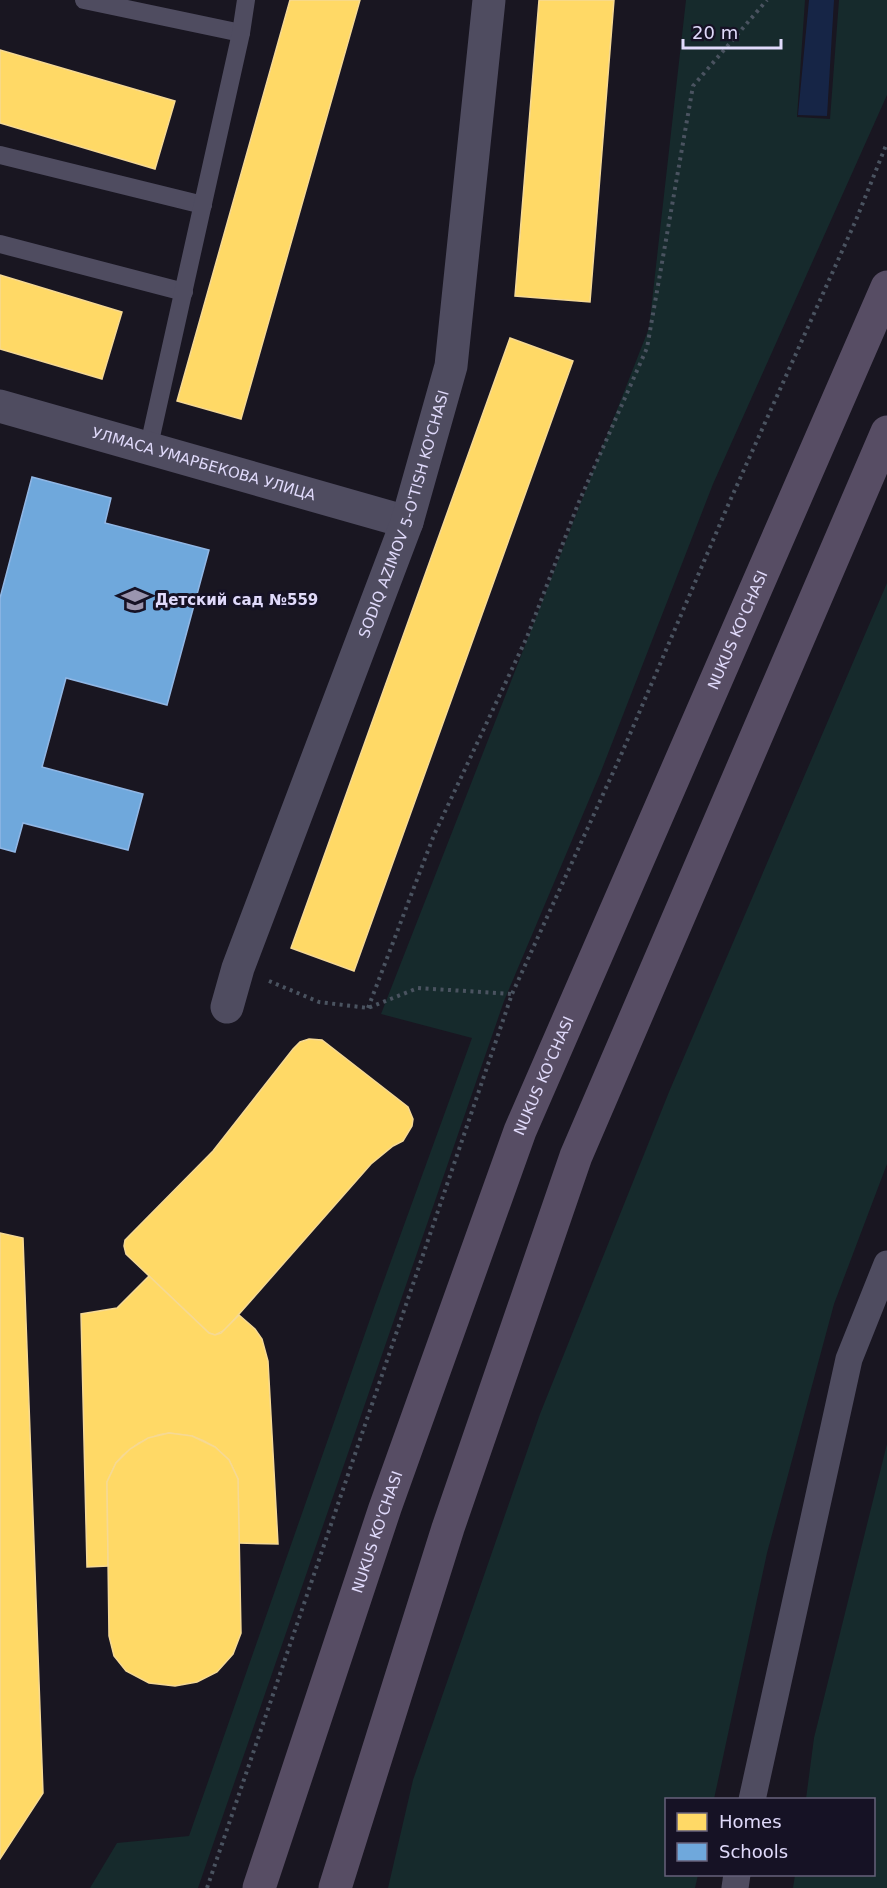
<svg xmlns="http://www.w3.org/2000/svg" width="887" height="1888" font-family="'DejaVu Sans',sans-serif">
  <style>
    .green { fill: #162a2c }
    .water { fill: #162546 }
    .homes { fill: #ffd966; stroke: #f6d993; stroke-width: 1.5 }
    .schools { fill: #6fa8dc; stroke: #91b7e5; stroke-width: 1.5 }
    .lines { fill: none; stroke-linecap: round; stroke-linejoin: round }
    .path { stroke: #4a5360; stroke-width: 4; stroke-dasharray: 3 4.5; stroke-linecap: butt }
    .service { stroke: #4f4c60; stroke-width: 18 }
    .pedestrian { stroke: #4f4c60; stroke-width: 27 }
    .minor { stroke: #4f4c60; stroke-width: 33 }
    .primary { stroke: #574d64; stroke-width: 33 }
    .labels { text-anchor: middle; dominant-baseline: central; stroke-width: 6; stroke-linejoin: round; paint-order: stroke }
    .street-label { font-size: 15px; fill: #e0dafb; stroke: #161225 }
    .poi-label { font-size: 15px; font-weight: bold; fill: #e0dafb; stroke: #161225; text-anchor: start }
  </style>
  <rect width="100%" height="100%" fill="#191621"/>
  <g class="green">
    <path d="M686 0H805L797 117 830 119 839 0H887V95L713 484 600 774 504 1001 198 1888H90L117 1843 189 1836 375 1305 472 1038 381 1014 649 328Z"/>
    <path d="M887 583V1164L834 1304 767 1553 714 1799 666 1800V1874L698 1875 695 1888H388L413 1780 540 1414 669 1092Z"/>
    <path d="M887 1444V1888H793L795 1875 874 1874V1800L806 1799 814 1738Z"/>
  </g>
  <path class="water" d="M809 0H834L827 116 798 115Z"/>
  <g class="homes">
    <path d="M290 0H360L241 419 177 401Z"/>
    <path d="M539 0H614L590 302 515 296Z"/>
    <path d="M0 50 175 101 155 169 0 123Z"/>
    <path d="M0 275 122 312 102 379 0 349Z"/>
    <path d="M510 338 573 361 354 971 291 948Z"/>
    <path d="M309 1039 322 1040 408 1107 413 1119 412 1126 403 1141 393 1146 371 1164 225 1330 215 1335 209 1333 126 1254 124 1246 125 1240 213 1151 293 1049 300 1042Z"/>
    <path d="M0 1233 23 1238 43 1793 0 1859Z"/>
    <path d="M149 1276 209 1333 215 1335 221 1333 239 1315 255 1329 262 1339 268 1361 278 1544 239 1543 238 1479 229 1460 215 1447 204 1441 192 1436 169 1433 158 1435 139 1443 123 1455 116 1463 107 1482 108 1566 87 1567 81 1314 117 1308Z"/>
    <path d="M169 1433 192 1436 215 1447 229 1460 238 1479 241 1633 233 1654 217 1672 197 1682 175 1686 149 1683 126 1671 114 1656 109 1636 107 1482 116 1463 130 1449 148 1438Z"/>
  </g>
  <path class="schools" d="M32 477 111 498 105 523 209 550 167 705 66 678 42 767 143 794 128 850 23 823 15 852 0 848V598Z"/>
  <g class="lines">
    <g class="path">
      <path d="M269 981 319 1002 368 1008 418 988 512 994"/>
      <path d="M368 1008 434 835 527 637 578 504 647 348 693 86 767 0"/>
      <path d="M207 1888 512 994 621 755 729 503 856 220 887 143"/>
    </g>
    <g class="service">
      <path d="M84 0 241 33"/>
      <path d="M0 155 203 205"/>
      <path d="M0 244 184 292"/>
      <path d="M148 450 241 33 246 0"/>
    </g>
    <g class="pedestrian">
      <path d="M752 1800 849 1359 887 1264"/>
      <path d="M735 1888 737 1874"/>
    </g>
    <g class="minor">
      <path id="s1" d="M0 406 407 522"/>
      <path id="s2" d="M227 1007 238 968 407 522 451 366 489 0"/>
    </g>
    <g class="primary">
      <path id="s3" d="M259 1888 385 1508 520 1131 887 287"/>
      <path d="M335 1888 448 1528 576 1156 887 432"/>
    </g>
  </g>
  <defs>
    <g id="school-bare" transform="scale(2.07)"><path d="M0-5L7-2L0 1L-7-2ZM-4 1L0 2.5L4 1V4Q0 6-4 4Z" fill="#9a95af" stroke="#161225" stroke-width="2.5" paint-order="stroke"/></g>
  </defs>
  <g fill-rule="evenodd">
    <use href="#school-bare" x="135" y="600"/>
  </g>
  <g class="labels">
    <g class="street-label">
      <text stroke="none"><textPath href="#s1" startOffset="212">УЛМАСА УМАРБЕКОВА УЛИЦА</textPath></text>
      <text stroke="none"><textPath href="#s2" startOffset="524">SODIQ AZIMOV 5-O'TISH KO'CHASI</textPath></text>
      <text stroke="none"><textPath href="#s3" startOffset="1347">NUKUS KO'CHASI</textPath></text>
      <text stroke="none"><textPath href="#s3" startOffset="861">NUKUS KO'CHASI</textPath></text>
      <text stroke="none"><textPath href="#s3" startOffset="375">NUKUS KO'CHASI</textPath></text>
    </g>
    <g class="poi-label">
      <text x="155" y="600">Детский сад №559</text>
    </g>
  </g>
  <rect x="665" y="1798" width="210" height="78" fill="#161225" stroke="#67627b" stroke-width="1.5"/>
  <rect x="677" y="1813" width="30" height="18" fill="#ffd966" stroke="#67627b" stroke-width="1.5"/>
  <text x="719" y="1828" font-size="18" fill="#e0dafb">Homes</text>
  <rect x="677" y="1843" width="30" height="18" fill="#6fa8dc" stroke="#67627b" stroke-width="1.5"/>
  <text x="719" y="1858" font-size="18" fill="#e0dafb">Schools</text>
  <path d="M683 39v9h98v-9" fill="none" stroke="#e0dafb" stroke-width="3"/>
  <text x="692" y="39" font-size="18" fill="#e0dafb" stroke="#161225" stroke-width="4.5" paint-order="stroke">20 m</text>
</svg>
